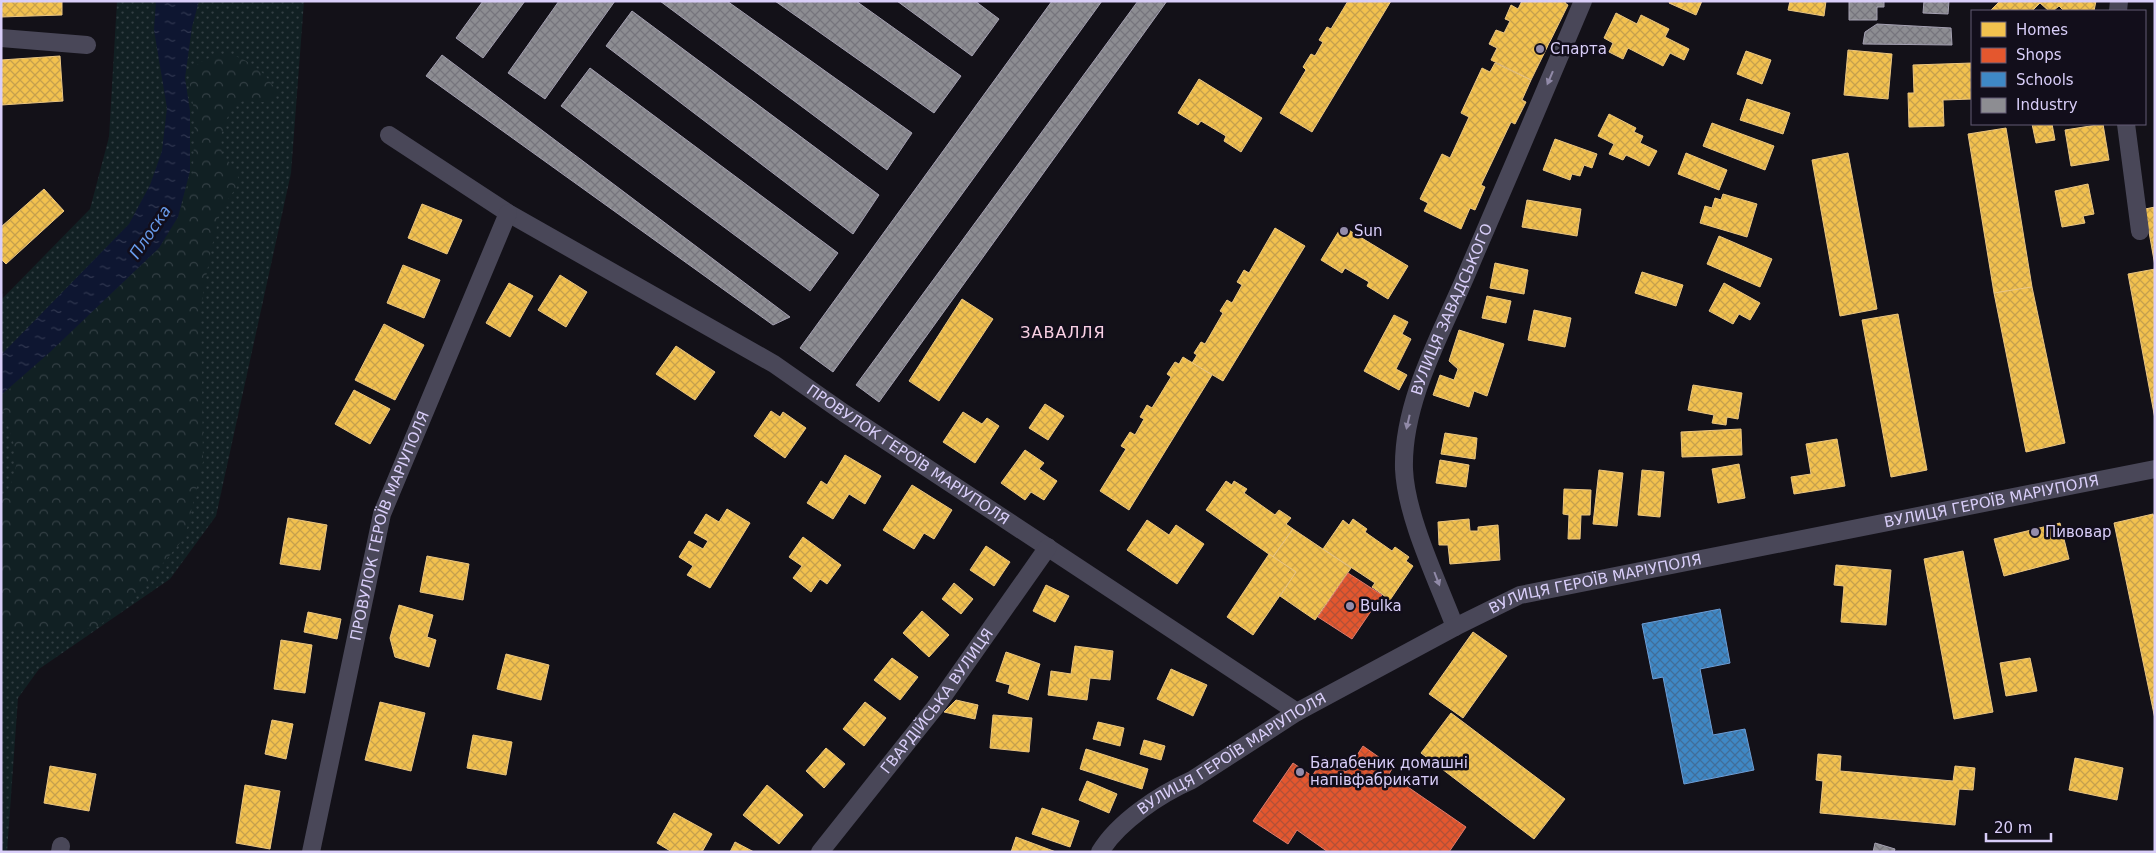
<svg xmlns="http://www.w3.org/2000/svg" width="2156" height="853" font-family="'DejaVu Sans',sans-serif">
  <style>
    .grass { fill: url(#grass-dots) }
    .forest { fill: url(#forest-crowns) }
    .water { fill: url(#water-ripples) }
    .homes { fill: url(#homes-cross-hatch); stroke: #eac581 }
    .shops { fill: url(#shops-cross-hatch); stroke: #e17b6b }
    .schools { fill: url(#schools-cross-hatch); stroke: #6d9dd5 }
    .industry { fill: url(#industry-cross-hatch); stroke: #a4a0b1 }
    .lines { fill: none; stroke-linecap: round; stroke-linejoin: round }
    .minor { stroke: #494758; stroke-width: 18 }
    .oneway { fill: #918aa8 }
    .poi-dot { fill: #948caa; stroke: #120e1b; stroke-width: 2 }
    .labels { text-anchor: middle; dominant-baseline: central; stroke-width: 5; stroke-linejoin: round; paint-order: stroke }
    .poi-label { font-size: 15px; fill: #d9cef9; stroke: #120e1b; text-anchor: start }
    .street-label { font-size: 15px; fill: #d9cef9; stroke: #120e1b }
    .water-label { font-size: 16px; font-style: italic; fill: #699cec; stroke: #120e1b }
    .neighbourhood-label { font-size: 16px; letter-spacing: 1px; fill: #f9d0e4; stroke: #120e1b }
  </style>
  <defs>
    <pattern id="grass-dots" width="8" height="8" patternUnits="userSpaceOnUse" patternTransform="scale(1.25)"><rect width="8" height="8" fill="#112023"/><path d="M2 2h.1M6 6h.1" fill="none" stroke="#333f44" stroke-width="1.8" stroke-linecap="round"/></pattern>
    <pattern id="forest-crowns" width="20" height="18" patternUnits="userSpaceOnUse" patternTransform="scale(1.25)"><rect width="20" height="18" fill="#112023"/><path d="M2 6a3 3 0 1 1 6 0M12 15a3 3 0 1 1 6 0" fill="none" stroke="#333f44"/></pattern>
    <pattern id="water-ripples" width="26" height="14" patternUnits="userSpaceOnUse" patternTransform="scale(1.25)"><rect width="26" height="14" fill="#0e1631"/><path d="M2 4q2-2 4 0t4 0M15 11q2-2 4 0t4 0" fill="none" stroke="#303750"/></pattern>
    <pattern id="homes-cross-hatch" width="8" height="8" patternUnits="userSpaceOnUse" patternTransform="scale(1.25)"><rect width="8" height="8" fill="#f2c14e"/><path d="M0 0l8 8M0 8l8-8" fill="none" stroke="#c6a04d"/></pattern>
    <pattern id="shops-cross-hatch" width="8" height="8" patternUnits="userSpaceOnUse" patternTransform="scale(1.25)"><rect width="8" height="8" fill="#e4572e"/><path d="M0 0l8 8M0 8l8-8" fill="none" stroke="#b35037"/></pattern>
    <pattern id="schools-cross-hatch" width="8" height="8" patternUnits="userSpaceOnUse" patternTransform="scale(1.25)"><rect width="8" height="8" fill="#3f88c5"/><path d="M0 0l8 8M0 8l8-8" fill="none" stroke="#406e9a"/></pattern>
    <pattern id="industry-cross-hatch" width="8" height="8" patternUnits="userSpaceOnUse" patternTransform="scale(1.25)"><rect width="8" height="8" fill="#8d8d92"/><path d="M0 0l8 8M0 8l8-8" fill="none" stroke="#76757d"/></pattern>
  </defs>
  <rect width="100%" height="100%" fill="#131118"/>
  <path class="grass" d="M117 1H304L291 173 216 516 170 579 39 669 18 698 7 852H1V300L90 209 109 137Z"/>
  <path class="forest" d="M226 54C249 58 266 73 277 92L269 102H254L247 99 233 106 227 119 221 135 222 155 237 170 239 184 221 209 210 255 201 306 203 462 185 537 135 597 100 625 84 630 1 629V500C32 458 7 439 1 397L159 248 178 217 193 171 195 115 190 88V70C202 60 211 56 226 54Z"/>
  <path class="water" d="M156 1H199L192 27 185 78 190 111V171L178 217 159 248 49 353 1 395V355L129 224 150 185 162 151 167 108 154 30Z"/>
  <g class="homes">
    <path d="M1 1H62V15L1 17Z"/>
    <path d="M1348 1H1391L1312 132 1280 113 1306 70 1303 67 1311 54 1315 56 1323 42 1319 40 1327 27 1331 29Z"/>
    <path d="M1522 1H1566L1565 3 1568 5 1531 80 1491 60 1497 48 1489 44 1496 30 1504 33 1510 21 1505 19 1511 5 1518 9Z"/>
    <path d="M1670 1H1702L1696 15 1669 3Z"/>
    <path d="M1790 1H1826L1824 16 1788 10Z"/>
    <path d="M2000 1H2096L2094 11H2064L2059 6 2053 11H2049L2040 3 2032 11H1990Z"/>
    <path d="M1616 13 1637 24 1641 15 1669 29 1665 37 1689 49 1684 60 1670 53 1663 66 1628 48 1623 59 1609 52 1613 43 1604 38Z"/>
    <path d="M1848 50 1892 54 1888 99 1844 95Z"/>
    <path d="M1746 51 1771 60 1762 84 1737 74Z"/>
    <path d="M60 56 63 101 1 105V60Z"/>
    <path d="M1495 63 1531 80 1522 100 1526 102 1515 124 1511 122 1481 185 1485 187 1475 210 1470 208 1461 229 1424 211 1428 203 1420 199 1442 154 1450 158 1469 117 1461 113 1482 68 1490 72Z"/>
    <path d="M1972 63V99L1943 100 1944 126 1909 127 1908 93H1914L1913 65Z"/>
    <path d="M1199 79 1262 118 1241 152 1224 141 1226 136 1201 121 1198 125 1178 113Z"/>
    <path d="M1747 99 1790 113 1783 134 1740 120Z"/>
    <path d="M1609 114 1636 128 1634 132 1643 136 1640 143 1657 151 1649 166 1626 155 1623 160 1609 154 1614 144 1598 136Z"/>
    <path d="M1712 123 1774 146 1765 170 1703 146Z"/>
    <path d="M2032 124H2052L2055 140 2036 143Z"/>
    <path d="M2103 124 2109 160 2071 166 2065 130Z"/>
    <path d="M2006 128 2032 287 1994 293 1968 134Z"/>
    <path d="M1555 139 1597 154 1592 168 1584 165 1580 176 1572 174 1570 180 1543 170Z"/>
    <path d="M1686 153 1727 170 1719 190 1678 174Z"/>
    <path d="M1848 153 1877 309 1840 316 1812 160Z"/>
    <path d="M2088 184 2094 214 2083 216 2085 223 2062 227 2055 191Z"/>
    <path d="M44 189 64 211 6 264 1 259V227Z"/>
    <path d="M1723 194 1757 204 1747 237 1700 223 1705 206 1712 208 1715 198 1721 200Z"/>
    <path d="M1527 200 1581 209 1577 236 1522 227Z"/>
    <path d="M422 204 462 220 447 254 408 238Z"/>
    <path d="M2155 207V266L2145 209Z"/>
    <path d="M1342 226 1408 266 1388 299 1367 286 1369 282 1345 268 1342 273 1321 260Z"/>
    <path d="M1275 228 1305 246 1223 381 1192 363 1197 355 1194 353 1201 342 1205 344 1223 313 1220 311 1227 300 1232 303 1242 285 1237 282 1244 270 1249 273Z"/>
    <path d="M1719 236 1772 259 1760 287 1707 264Z"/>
    <path d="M1495 263 1528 270 1524 294 1490 288Z"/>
    <path d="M403 265 440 280 424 318 387 303Z"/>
    <path d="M2155 269V419L2128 274Z"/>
    <path d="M1642 272 1683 285 1676 306 1635 293Z"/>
    <path d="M560 275 587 292 566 327 538 310Z"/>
    <path d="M509 283 533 296 510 337 486 323Z"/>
    <path d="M1724 283 1760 303 1750 320 1739 314 1733 324 1709 311Z"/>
    <path d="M2032 287 2065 443 2026 452 1994 293Z"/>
    <path d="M1487 296 1511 301 1506 323 1482 318Z"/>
    <path d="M962 299 993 319 939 401 909 381Z"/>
    <path d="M1534 310 1571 318 1565 347 1528 340Z"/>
    <path d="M1898 314 1927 470 1891 477 1862 320Z"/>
    <path d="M1394 315 1408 322 1402 334 1411 339 1396 369 1407 375 1399 390 1364 371Z"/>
    <path d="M384 324 424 345 395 400 355 380Z"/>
    <path d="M1459 330 1504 344 1487 396 1474 391 1469 407 1433 395 1440 375 1454 380 1458 369 1449 361Z"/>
    <path d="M676 346 715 372 695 400 656 374Z"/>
    <path d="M1183 357 1212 375 1129 510 1100 491 1126 449 1121 446 1130 432 1135 435 1144 419 1140 417 1147 405 1152 408 1171 377 1167 374 1175 362 1179 364Z"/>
    <path d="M1693 385 1742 393 1738 419 1727 417 1726 425 1712 423 1714 415 1688 410Z"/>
    <path d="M354 390 390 409 370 444 335 424Z"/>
    <path d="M1045 404 1064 416 1048 440 1029 428Z"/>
    <path d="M771 411 780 417 783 412 806 428 785 458 754 436Z"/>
    <path d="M963 412 982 424 987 418 999 426 975 463 943 442Z"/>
    <path d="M1741 429 1742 455 1682 457 1681 432Z"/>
    <path d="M1445 433 1477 438 1475 459 1441 454Z"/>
    <path d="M1837 439 1845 486 1794 494 1791 477 1811 474 1806 444Z"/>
    <path d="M1025 450 1044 463 1039 469 1057 481 1044 500 1031 492 1025 500 1001 483Z"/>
    <path d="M845 455 881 476 865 504 849 494 833 519 807 503 821 481 827 485Z"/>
    <path d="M1440 460 1469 465 1466 487 1436 483Z"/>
    <path d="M1739 464 1745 498 1718 503 1712 469Z"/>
    <path d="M1599 470 1623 473 1617 526 1593 524Z"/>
    <path d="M1642 470 1664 472 1660 517 1638 515Z"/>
    <path d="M1226 481 1232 485 1234 481 1247 489 1244 493 1275 515 1279 510 1291 518 1286 524 1293 529 1273 557 1206 510Z"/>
    <path d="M912 485 952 510 934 539 924 533 914 549 883 530Z"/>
    <path d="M1564 489 1591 490 1590 515H1581L1580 539H1568L1569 515 1563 514Z"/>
    <path d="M727 509 750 523 710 588 687 575 693 566 679 557 689 541 703 549 708 541 694 533 706 514 719 522Z"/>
    <path d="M2153 514 2155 521V719L2114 523Z"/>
    <path d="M288 518 327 525 320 570 280 564Z"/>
    <path d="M1353 519 1367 529 1365 532 1392 551 1395 547 1409 557 1406 561 1413 566 1390 600 1372 587 1375 583 1323 549 1343 520 1349 525Z"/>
    <path d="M1469 519 1470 531H1478V527L1498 525 1500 560 1450 564 1448 545H1439L1438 522Z"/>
    <path d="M1147 520 1169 535 1176 525 1204 544 1177 584 1127 550Z"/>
    <path d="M2060 523 2069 559 2004 576 1994 539Z"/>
    <path d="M1293 529 1351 568 1315 620 1280 596 1296 572 1273 557Z"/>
    <path d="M803 537 841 565 827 584 820 579 811 592 793 578 802 566 789 557Z"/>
    <path d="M986 546 1010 562 994 586 970 570Z"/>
    <path d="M1963 551 1993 712 1954 719 1924 559Z"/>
    <path d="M1269 554 1296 572 1253 635 1227 617Z"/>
    <path d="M427 556 469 564 463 600 420 592Z"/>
    <path d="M1836 565 1891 570 1886 625 1841 622 1844 586 1834 585Z"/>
    <path d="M954 583 973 599 961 614 942 599Z"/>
    <path d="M1046 585 1069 596 1055 622 1033 611Z"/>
    <path d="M399 605 433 615 427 637 436 640 429 667 395 657 390 638Z"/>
    <path d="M922 611 949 635 929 657 903 633Z"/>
    <path d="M308 612 341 619 337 639 304 632Z"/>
    <path d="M1473 632 1507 656 1463 718 1429 694Z"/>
    <path d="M281 640 312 645 305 693 274 689Z"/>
    <path d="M1075 646 1113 651 1110 680 1090 678 1087 700 1048 695 1051 671 1071 674Z"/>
    <path d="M1006 652 1040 664 1028 700 1008 693 1010 685 996 681Z"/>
    <path d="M506 654 549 665 541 700 497 689Z"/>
    <path d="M892 658 918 677 900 700 874 680Z"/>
    <path d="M2030 658 2037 691 2006 696 2000 663Z"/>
    <path d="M1171 669 1207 685 1193 716 1157 699Z"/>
    <path d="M956 700 978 705 975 719 944 712Z"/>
    <path d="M380 702 425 713 411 771 365 760Z"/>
    <path d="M865 702 886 718 864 746 843 729Z"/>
    <path d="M1451 713 1565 799 1534 839 1421 753Z"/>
    <path d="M993 715 1032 718 1029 752 990 748Z"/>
    <path d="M272 720 293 724 286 759 265 754Z"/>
    <path d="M1098 722 1124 728 1120 746 1093 739Z"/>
    <path d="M473 735 512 742 506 775 467 768Z"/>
    <path d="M1144 740 1165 746 1161 760 1140 754Z"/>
    <path d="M826 748 845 764 824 788 806 771Z"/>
    <path d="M1086 749 1148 769 1142 789 1080 769Z"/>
    <path d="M1818 754 1841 756 1840 771 1953 781 1955 766 1975 768 1973 790 1959 789 1955 825 1820 813 1823 781 1816 780Z"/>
    <path d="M2075 758 2123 768 2117 800 2069 790Z"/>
    <path d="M50 766 96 774 89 811 44 803Z"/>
    <path d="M1087 781 1117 794 1109 813 1079 800Z"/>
    <path d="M245 785 280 791 270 849 236 843Z"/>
    <path d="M767 785 803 815 779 844 743 815Z"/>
    <path d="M1042 808 1079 821 1070 847 1032 834Z"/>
    <path d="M674 813 712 834 702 852H672L657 843Z"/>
    <path d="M1016 837 1056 852H1011Z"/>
    <path d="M735 842 754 852H730Z"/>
  </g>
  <g class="shops">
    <path d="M1348 573 1382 595 1352 639 1318 617Z"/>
    <path d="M1363 746 1393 767 1389 774 1466 827 1449 852H1328L1297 830 1288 844 1253 821 1293 763 1312 776 1325 757 1346 772Z"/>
  </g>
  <path class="schools" d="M1720 609 1730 663 1700 669 1713 735 1745 729 1754 770 1684 784 1663 677 1653 679 1642 624Z"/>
  <g class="industry">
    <path d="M483 1H525L483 58 456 38Z"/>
    <path d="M559 1H615L545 99 508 73Z"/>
    <path d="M660 1H727L912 133 887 170Z"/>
    <path d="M775 1H856L961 76 934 113Z"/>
    <path d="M897 1H975L999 19 972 56Z"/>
    <path d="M1052 1H1102L833 372 800 348Z"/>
    <path d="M1138 1H1167L879 402 856 385Z"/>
    <path d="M1849 1H1884V7H1877V20H1849Z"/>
    <path d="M1924 1H1949L1948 14 1923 13Z"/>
    <path d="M632 11 879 195 853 234 606 46Z"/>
    <path d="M1877 24 1951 28 1952 45 1863 44 1865 32Z"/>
    <path d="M442 55 790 317 773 325 426 76Z"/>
    <path d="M590 68 838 253 810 291 561 106Z"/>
    <path d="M1875 843 1895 849 1894 852H1873Z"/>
  </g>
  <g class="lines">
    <g class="minor">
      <path d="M2118 11 2119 1"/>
      <path d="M1 38 87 45"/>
      <path d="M2126 124 2140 231"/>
      <path id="s1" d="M389 135 508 213 774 364 844 413 1297 712"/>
      <path id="s2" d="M1455 627C1438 582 1406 517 1404 469 1402 400 1444 329 1470 266 1508 178 1546 89 1583 1"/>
      <path d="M60 852 61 846"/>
      <path id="s3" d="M311 852 382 514 508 213"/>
      <path id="s4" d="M820 852 937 705 1048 547"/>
      <path id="s5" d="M1100 852C1118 822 1160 794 1192 780L1297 712 1455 627 1520 595 2155 469"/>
    </g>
  </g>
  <defs><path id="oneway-solid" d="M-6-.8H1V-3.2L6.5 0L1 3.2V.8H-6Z" transform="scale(1.25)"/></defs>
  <g class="oneway">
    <use href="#oneway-solid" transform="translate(1550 78) rotate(113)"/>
    <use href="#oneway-solid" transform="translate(1408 422) rotate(103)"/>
    <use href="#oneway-solid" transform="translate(1437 579) rotate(69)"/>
  </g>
  <g class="poi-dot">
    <circle cx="1540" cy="49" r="5"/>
    <circle cx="1344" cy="231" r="5"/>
    <circle cx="2035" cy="532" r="5"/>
    <circle cx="1350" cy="606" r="5"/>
    <circle cx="1300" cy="772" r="5"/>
  </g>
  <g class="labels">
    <g class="poi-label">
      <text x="1550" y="49">Спарта</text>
      <text x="1354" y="231">Sun</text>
      <text x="2045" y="532">Пивовар</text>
      <text x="1360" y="606">Bulka</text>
      <text x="1310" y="763">Балабеник домашні<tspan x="1310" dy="17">напівфабрикати</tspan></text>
    </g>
    <g class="street-label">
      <text stroke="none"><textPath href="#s2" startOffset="335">ВУЛИЦЯ ЗАВАДСЬКОГО</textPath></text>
      <text stroke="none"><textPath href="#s1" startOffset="610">ПРОВУЛОК ГЕРОЇВ МАРІУПОЛЯ</textPath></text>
      <text stroke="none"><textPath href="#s5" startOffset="976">ВУЛИЦЯ ГЕРОЇВ МАРІУПОЛЯ</textPath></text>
      <text stroke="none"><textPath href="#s3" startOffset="336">ПРОВУЛОК ГЕРОЇВ МАРІУПОЛЯ</textPath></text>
      <text stroke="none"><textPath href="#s5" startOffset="571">ВУЛИЦЯ ГЕРОЇВ МАРІУПОЛЯ</textPath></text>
      <text stroke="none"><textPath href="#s4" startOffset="191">ГВАРДІЙСЬКА ВУЛИЦЯ</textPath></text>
      <text stroke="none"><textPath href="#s5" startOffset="166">ВУЛИЦЯ ГЕРОЇВ МАРІУПОЛЯ</textPath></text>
    </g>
    <g class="water-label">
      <text transform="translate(150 232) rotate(-56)">Плоска</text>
    </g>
    <g class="neighbourhood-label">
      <text x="1063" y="332">ЗАВАЛЛЯ</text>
    </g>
  </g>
  <rect width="2156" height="853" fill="none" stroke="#d9cef9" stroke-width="5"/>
  <rect x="1971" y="10" width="175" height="115" fill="#120e1b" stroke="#625b74"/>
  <rect x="1981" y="22" width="25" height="15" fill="#f2c14e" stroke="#625b74"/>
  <text x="2016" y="35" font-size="15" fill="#d9cef9">Homes</text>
  <rect x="1981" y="48" width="25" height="15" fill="#e4572e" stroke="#625b74"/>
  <text x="2016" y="60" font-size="15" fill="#d9cef9">Shops</text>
  <rect x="1981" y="72" width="25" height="15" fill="#3f88c5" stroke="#625b74"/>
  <text x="2016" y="85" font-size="15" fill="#d9cef9">Schools</text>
  <rect x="1981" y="98" width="25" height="15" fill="#8d8d92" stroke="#625b74"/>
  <text x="2016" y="110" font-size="15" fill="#d9cef9">Industry</text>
  <path d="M1986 833v8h65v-8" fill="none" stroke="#d9cef9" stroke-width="2.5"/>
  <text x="1994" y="833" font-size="15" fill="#d9cef9" stroke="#120e1b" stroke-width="4" paint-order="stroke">20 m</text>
</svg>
